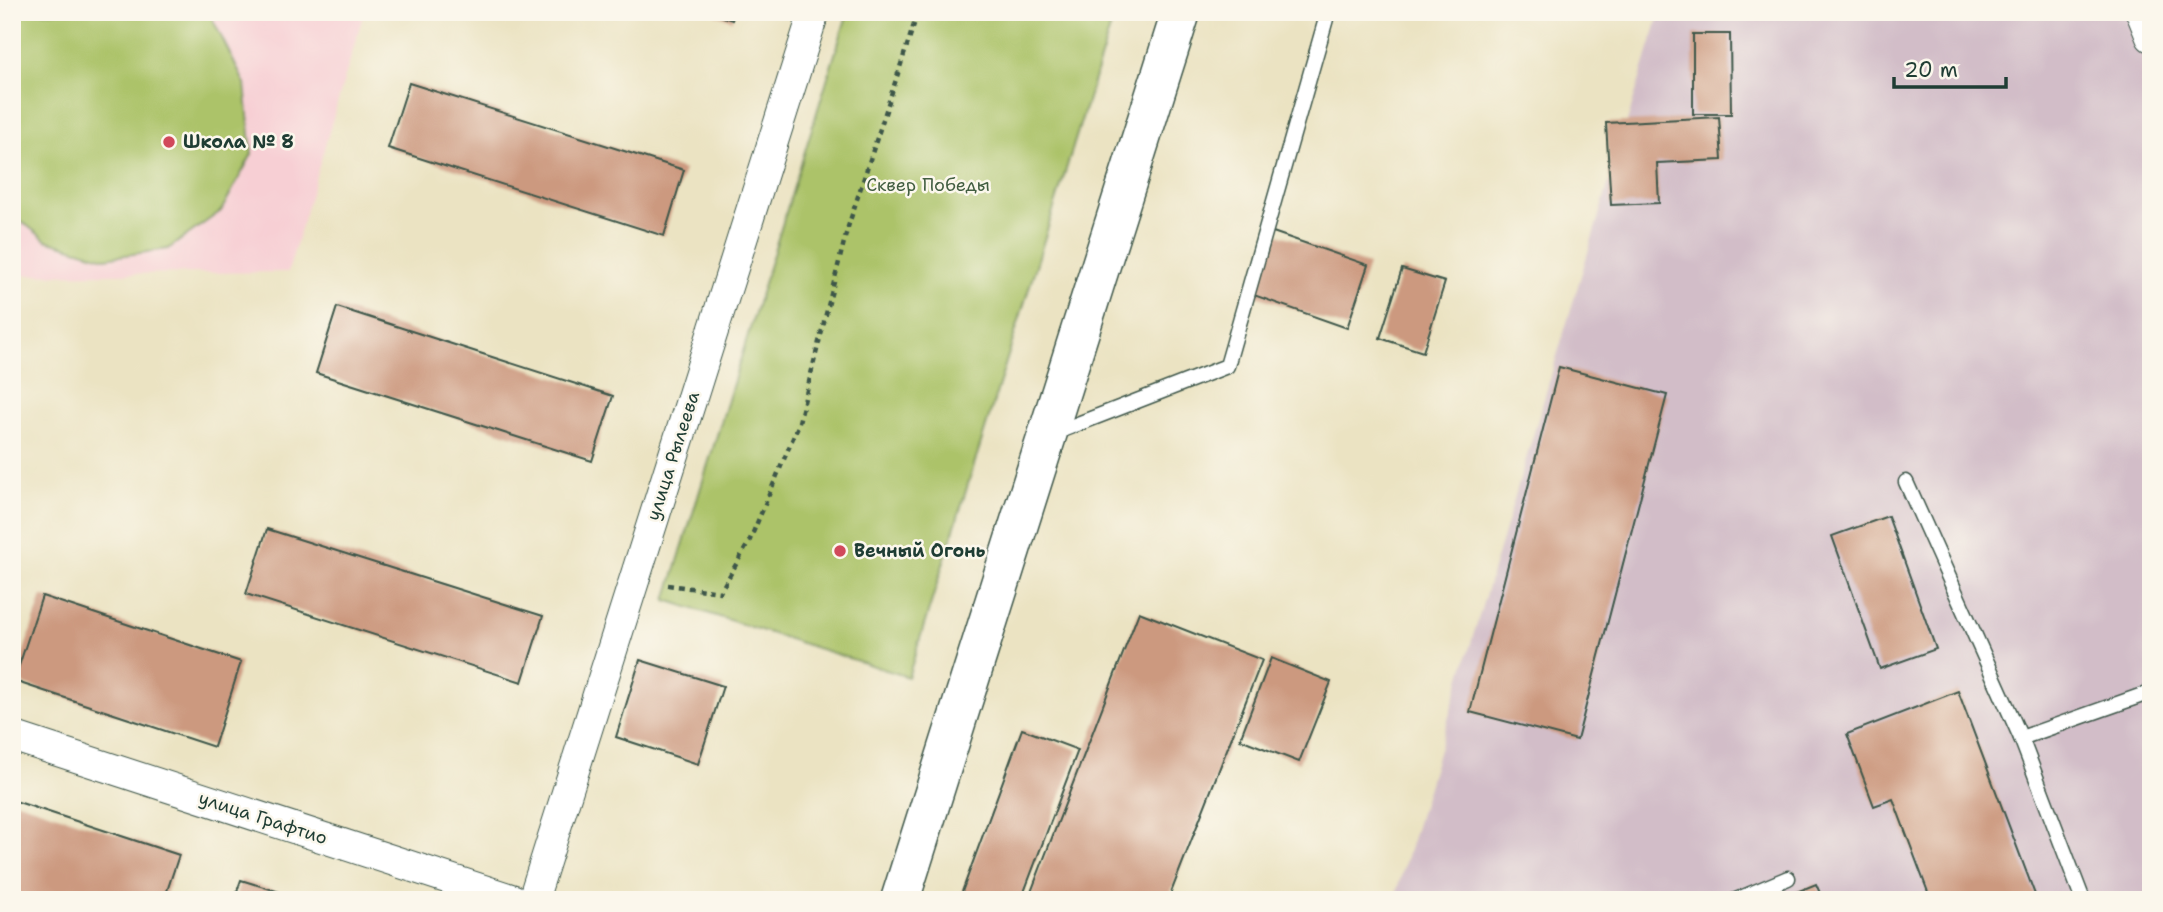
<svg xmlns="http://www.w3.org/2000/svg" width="2163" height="912" font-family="'Shantell Sans',sans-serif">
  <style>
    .built { fill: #f7cfd4 }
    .industrial { fill: #d2bdc8 }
    .green { fill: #acc369; stroke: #66804e; stroke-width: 2 }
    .building { fill: #cc997f }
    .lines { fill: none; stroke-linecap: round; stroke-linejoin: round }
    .lane-casing { stroke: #3e5649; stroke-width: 17 }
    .street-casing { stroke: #3e5649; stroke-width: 32 }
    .primary-casing { stroke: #3e5649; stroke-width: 41 }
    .path { stroke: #3e5649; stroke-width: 4.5; stroke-dasharray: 5 5; stroke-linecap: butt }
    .lane { stroke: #fff; stroke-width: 14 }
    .street { stroke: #fff; stroke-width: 30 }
    .primary { stroke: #fff; stroke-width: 38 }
    .poi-dot { fill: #d1495b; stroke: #fbf7ec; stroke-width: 2.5 }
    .labels { text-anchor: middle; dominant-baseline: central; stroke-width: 5; stroke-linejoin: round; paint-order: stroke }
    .poi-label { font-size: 18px; font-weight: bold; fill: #1f3d34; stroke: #fbf7ec; text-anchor: start }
    .park-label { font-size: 18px; fill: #425e41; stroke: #fbf7ec }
    .street-label { font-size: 18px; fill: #1f3d34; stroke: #fbf7ec }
  </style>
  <rect width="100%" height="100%" fill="#fbf7ec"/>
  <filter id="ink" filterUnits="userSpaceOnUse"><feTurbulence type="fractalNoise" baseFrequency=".0143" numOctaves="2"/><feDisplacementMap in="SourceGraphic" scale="14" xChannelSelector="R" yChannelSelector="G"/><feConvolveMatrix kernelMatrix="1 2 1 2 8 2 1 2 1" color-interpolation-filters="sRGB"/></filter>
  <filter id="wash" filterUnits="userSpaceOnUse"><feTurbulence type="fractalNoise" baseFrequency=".00686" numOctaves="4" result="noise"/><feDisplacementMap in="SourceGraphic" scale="28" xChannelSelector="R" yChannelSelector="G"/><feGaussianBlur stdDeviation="1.57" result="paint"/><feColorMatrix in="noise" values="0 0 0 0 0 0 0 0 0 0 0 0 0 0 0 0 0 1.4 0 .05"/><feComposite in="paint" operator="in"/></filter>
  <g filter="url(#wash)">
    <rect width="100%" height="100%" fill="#ebe3c2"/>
    <path class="built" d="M12 12H364L288 272 12 275Z"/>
    <path class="industrial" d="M1660 12H2151V900H1394Z"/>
    <g class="green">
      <path d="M12 12H209L245 84 252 154 221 211 168 249 105 258 46 240 12 214Z"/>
      <path d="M848 12H1115L908 677 666 600Z"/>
    </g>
    <g id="blocks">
      <g class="building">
        <path d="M709 12H735L732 20Z"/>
        <path d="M1693 34H1730L1731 114H1693Z"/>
        <path d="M409 83 684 170 664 236 388 148Z"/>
        <path d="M1719 117 1722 160 1657 163 1659 203 1611 205 1606 123Z"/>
        <path d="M1270 231 1368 265 1347 328 1248 293Z"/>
        <path d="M1402 269 1445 282 1423 352 1380 338Z"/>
        <path d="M337 307 613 396 592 461 316 373Z"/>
        <path d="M1559 367 1667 395 1577 740 1470 712Z"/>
        <path d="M1888 516 1936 649 1880 669 1832 536Z"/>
        <path d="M267 529 543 616 522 682 246 594Z"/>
        <path d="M42 596 241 662 214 747 14 681Z"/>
        <path d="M1139 612 1262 660 1168 900H1028Z"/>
        <path d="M1271 658 1331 682 1299 762 1240 739Z"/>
        <path d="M640 660 723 686 698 764 616 737Z"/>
        <path d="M1958 691 2037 900H1931L1893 799 1874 806 1847 734Z"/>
        <path d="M1022 729 1078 750 1021 900H959Z"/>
        <path d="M12 800 179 855 164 900H28L12 894Z"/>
        <path d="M241 880 302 899 301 900H234Z"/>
        <path d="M1816 884 1823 900H1777Z"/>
      </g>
    </g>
  </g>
  <g filter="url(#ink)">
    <use href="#blocks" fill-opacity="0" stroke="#3e5649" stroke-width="2"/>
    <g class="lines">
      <g class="lane-casing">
        <g id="lane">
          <path d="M1052 434 1227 366 1328 12"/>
          <path d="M1906 482 2021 738 2151 692"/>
          <path d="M2021 738 2083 900"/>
          <path d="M1736 900 1788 878"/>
        </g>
      </g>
      <g class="street-casing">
        <g id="street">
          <path d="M2141 12 2151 37"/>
          <path d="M12 736 514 900"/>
          <path d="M533 900 814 12"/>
        </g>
      </g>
      <g class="primary-casing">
        <path id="primary" d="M900 900 1181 12"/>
      </g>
      <path class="path" d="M668 585 720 592 749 542 798 426 847 230 918 12"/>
      <use href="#lane" class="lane"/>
      <use href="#street" class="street"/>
      <use href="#primary" class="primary"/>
    </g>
  </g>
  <g class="poi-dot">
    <circle cx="169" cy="142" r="7"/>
    <circle cx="840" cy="551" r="7"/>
  </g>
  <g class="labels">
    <g class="poi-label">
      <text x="183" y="142">Школа № 8</text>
      <text x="854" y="551">Вечный Огонь</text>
    </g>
    <g class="park-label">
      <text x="928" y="185">Сквер Победы</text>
    </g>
    <g class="street-label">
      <text transform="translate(673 456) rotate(-72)">улица Рылеева</text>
      <text transform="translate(263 818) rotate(18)">улица Графтио</text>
    </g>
  </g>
  <rect width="2163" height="912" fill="none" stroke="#fbf7ec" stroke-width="42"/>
  <path d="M1894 77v10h112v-10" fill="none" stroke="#1f3d34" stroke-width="3.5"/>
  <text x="1904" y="77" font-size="21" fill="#1f3d34" stroke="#fbf7ec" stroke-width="5" paint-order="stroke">20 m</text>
</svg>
